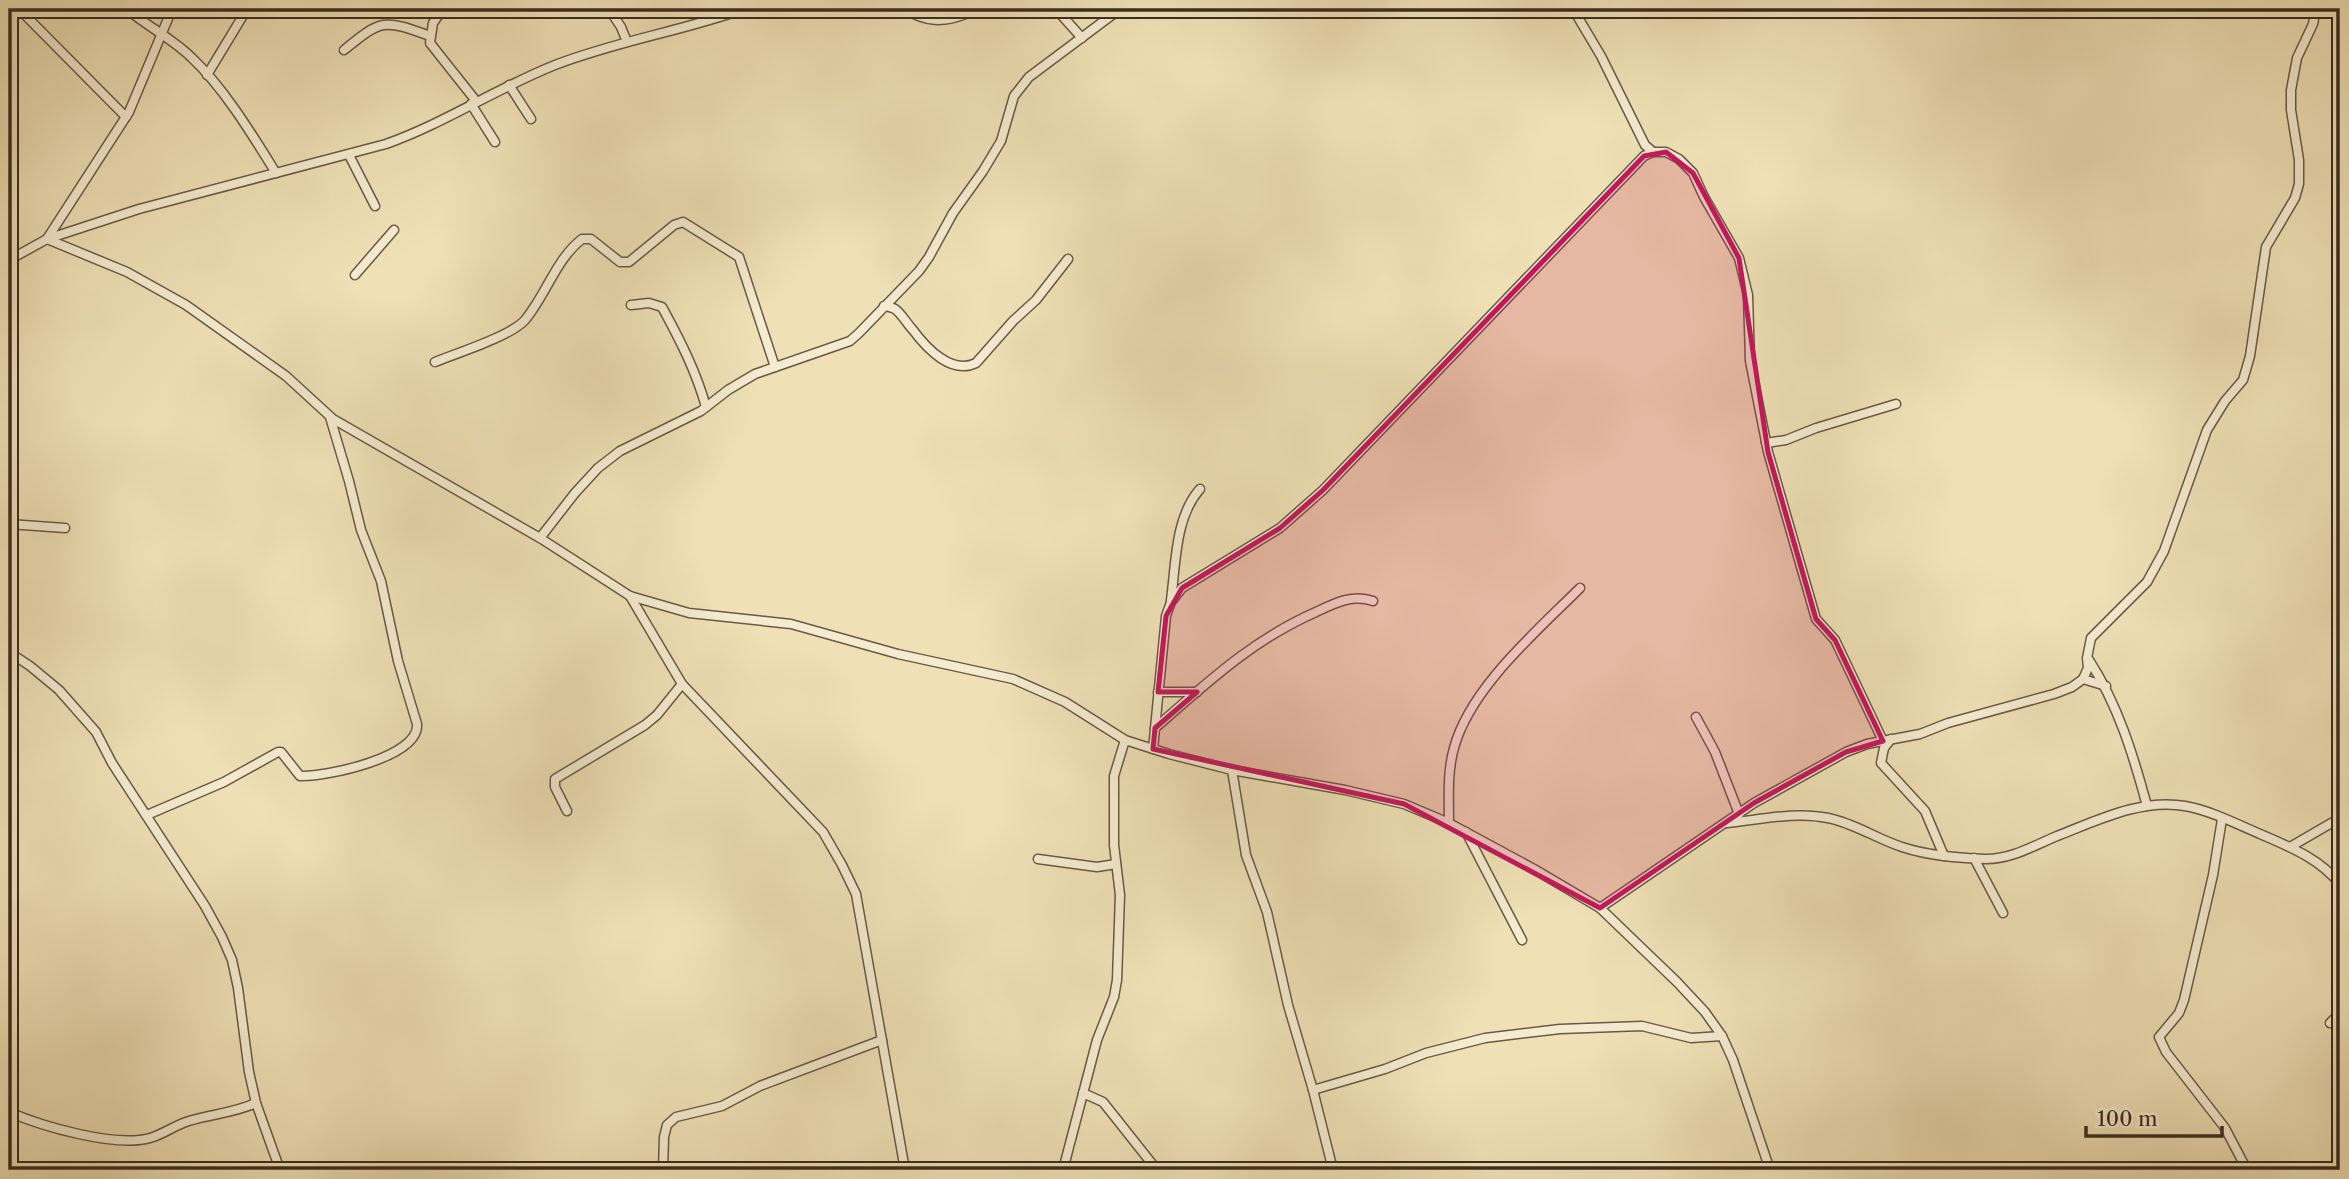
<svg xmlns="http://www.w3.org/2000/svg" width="2349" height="1179" font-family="'Libre Caslon Text',serif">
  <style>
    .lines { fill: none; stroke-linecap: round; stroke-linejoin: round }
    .minor-casing { stroke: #685a44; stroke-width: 11 }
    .minor { stroke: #f5ebd0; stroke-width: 8 }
    .marked { fill: #c2185b; fill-opacity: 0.2; stroke: #c2185b; stroke-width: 5; stroke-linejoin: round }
  </style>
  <rect width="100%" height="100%" fill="#efe0b6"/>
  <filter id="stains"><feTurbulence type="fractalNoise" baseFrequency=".00286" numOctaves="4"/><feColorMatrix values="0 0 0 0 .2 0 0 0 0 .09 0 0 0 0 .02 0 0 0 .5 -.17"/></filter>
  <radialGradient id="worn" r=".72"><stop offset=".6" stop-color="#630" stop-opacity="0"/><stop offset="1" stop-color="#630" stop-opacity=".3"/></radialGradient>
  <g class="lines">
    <g class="minor-casing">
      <g id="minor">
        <path d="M127 9C148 27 173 39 192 58 224 88 253 136 276 173"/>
        <path d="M443 9 433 23 430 43 476 101"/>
        <path d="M609 9 621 27 627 42"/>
        <path d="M904 9C926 22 943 23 966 14"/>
        <path d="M1056 9 1082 38"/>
        <path d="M1573 9 1601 56 1645 145 1653 152"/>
        <path d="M20 10 126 117"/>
        <path d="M344 50C382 19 383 19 430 36"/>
        <path d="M207 75 247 9"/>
        <path d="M509 85 531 119"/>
        <path d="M471 104 495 142"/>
        <path d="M349 155 375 206"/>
        <path d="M47 239 127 272 186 305 286 376 333 419 540 538 630 596 689 613 791 624 898 654 1013 679 1065 702 1125 740 1169 754 1232 770 1345 790 1404 804 1449 823 1534 869 1600 908 1677 982 1705 1012 1722 1036 1733 1060 1770 1170"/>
        <path d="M47 239 139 209 386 144C445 123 497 88 555 65 617 41 682 31 744 9"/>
        <path d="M9 260 47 239 129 112 172 9"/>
        <path d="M355 275 394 230"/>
        <path d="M631 305 649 303 662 307C680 340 696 371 706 407"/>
        <path d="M884 306C886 306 894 308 895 309 902 314 907 324 913 330 927 349 952 375 976 363L1013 321 1036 300 1068 259"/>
        <path d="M435 362C457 353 511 336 525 320 546 295 556 259 582 239H591L620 262H629L674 225 683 222 739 257 775 367"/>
        <path d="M1766 443 1786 440 1816 428 1896 404"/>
        <path d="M9 524 65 528"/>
        <path d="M540 538 575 493 598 468 620 451 701 411 728 390 755 374 850 341 859 333 919 271 929 257 953 213 983 171 1001 141 1014 96 1029 77 1120 9"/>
        <path d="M630 596 682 684 823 832 842 865 856 894 905 1170"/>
        <path d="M1171 600C1176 563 1175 517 1200 489"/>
        <path d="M9 652 30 666 59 690 96 732 112 763 205 906 222 937 232 960 238 988 249 1072 256 1103 280 1170"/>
        <path d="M2089 660C2118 705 2133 754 2147 806"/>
        <path d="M2083 679 2106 686"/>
        <path d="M1158 692H1197"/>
        <path d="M1696 717 1715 752 1739 814"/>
        <path d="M1155 728C1207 683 1252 640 1316 612 1335 603 1352 594 1373 601"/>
        <path d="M1891 739 1884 748 1881 763 1925 811 1944 856"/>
        <path d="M1153 749 1166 616 1171 602 1182 588 1280 528 1323 490 1644 156 1653 152H1666L1679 159 1693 173 1704 197 1739 258 1748 295 1750 361 1768 452 1816 619 1835 640 1883 741"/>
        <path d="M1232 770 1246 855 1267 912 1288 1005 1313 1090 1333 1170"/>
        <path d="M567 811 555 787V779L645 725 657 715 682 684"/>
        <path d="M147 815 224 782 278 752H281L300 776C326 777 420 757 417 724L398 661 381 581 361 530 349 481 330 417"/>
        <path d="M2222 819 2213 875 2184 1000 2179 1013 2159 1037 2166 1052 2225 1128 2247 1170"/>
        <path d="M1449 823C1449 798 1447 772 1454 748 1470 688 1537 631 1580 588"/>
        <path d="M1727 823C1759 820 1795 811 1828 818 1854 823 1877 839 1902 847 1929 856 1958 858 1986 859 2012 859 2033 846 2057 836 2096 821 2142 798 2185 806 2209 810 2237 824 2260 834 2290 847 2319 858 2340 884"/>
        <path d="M1466 832 1522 940"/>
        <path d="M2290 847 2340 818"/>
        <path d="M1974 858 2003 913"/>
        <path d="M1038 859 1097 867 1116 864"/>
        <path d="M1600 908 1754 803 1846 752 1867 744 1920 734 1948 723 2054 694 2072 687 2083 679 2088 668 2087 658 2091 638 2147 582 2164 551 2207 430 2225 401 2243 380 2250 356 2266 247 2295 198 2299 184V160L2291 110V90L2297 58 2313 24 2316 9"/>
        <path d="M2330 1023 2340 1013"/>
        <path d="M1313 1090 1385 1069 1426 1053 1485 1038 1560 1029 1642 1026 1691 1038 1722 1036"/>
        <path d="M1083 1093 1103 1102 1153 1165"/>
        <path d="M9 1112C41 1126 116 1148 150 1138 164 1134 175 1125 189 1121 212 1114 234 1113 256 1103"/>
        <path d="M663 1170 664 1137 667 1125 676 1117 722 1106 760 1086 882 1040"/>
        <path d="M1063 1170 1097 1040 1114 997 1117 980 1120 895 1114 845V776L1125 740"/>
      </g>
    </g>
    <use href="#minor" class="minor"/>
  </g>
  <path class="marked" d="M1666 152 1693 173 1739 258 1768 452 1816 619 1835 640 1883 741 1846 752 1754 803 1600 908 1404 804 1153 749 1155 728 1197 692H1158L1166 616 1182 588 1280 528 1323 490 1644 156Z"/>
  <rect width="2349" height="1179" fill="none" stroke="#efe0b6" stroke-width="35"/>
  <rect x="10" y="10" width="2328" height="1158" fill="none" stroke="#3b2d1e" stroke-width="3.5"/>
  <rect x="18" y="18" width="2314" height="1144" fill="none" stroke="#3b2d1e" stroke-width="2"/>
  <path d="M2086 1126v10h136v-10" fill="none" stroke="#3b2d1e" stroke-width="3.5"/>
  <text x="2097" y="1126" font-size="21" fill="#3b2d1e" stroke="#f5ebd0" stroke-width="5" paint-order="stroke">100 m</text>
  <rect width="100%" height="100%" filter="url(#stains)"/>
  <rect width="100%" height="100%" fill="url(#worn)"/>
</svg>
